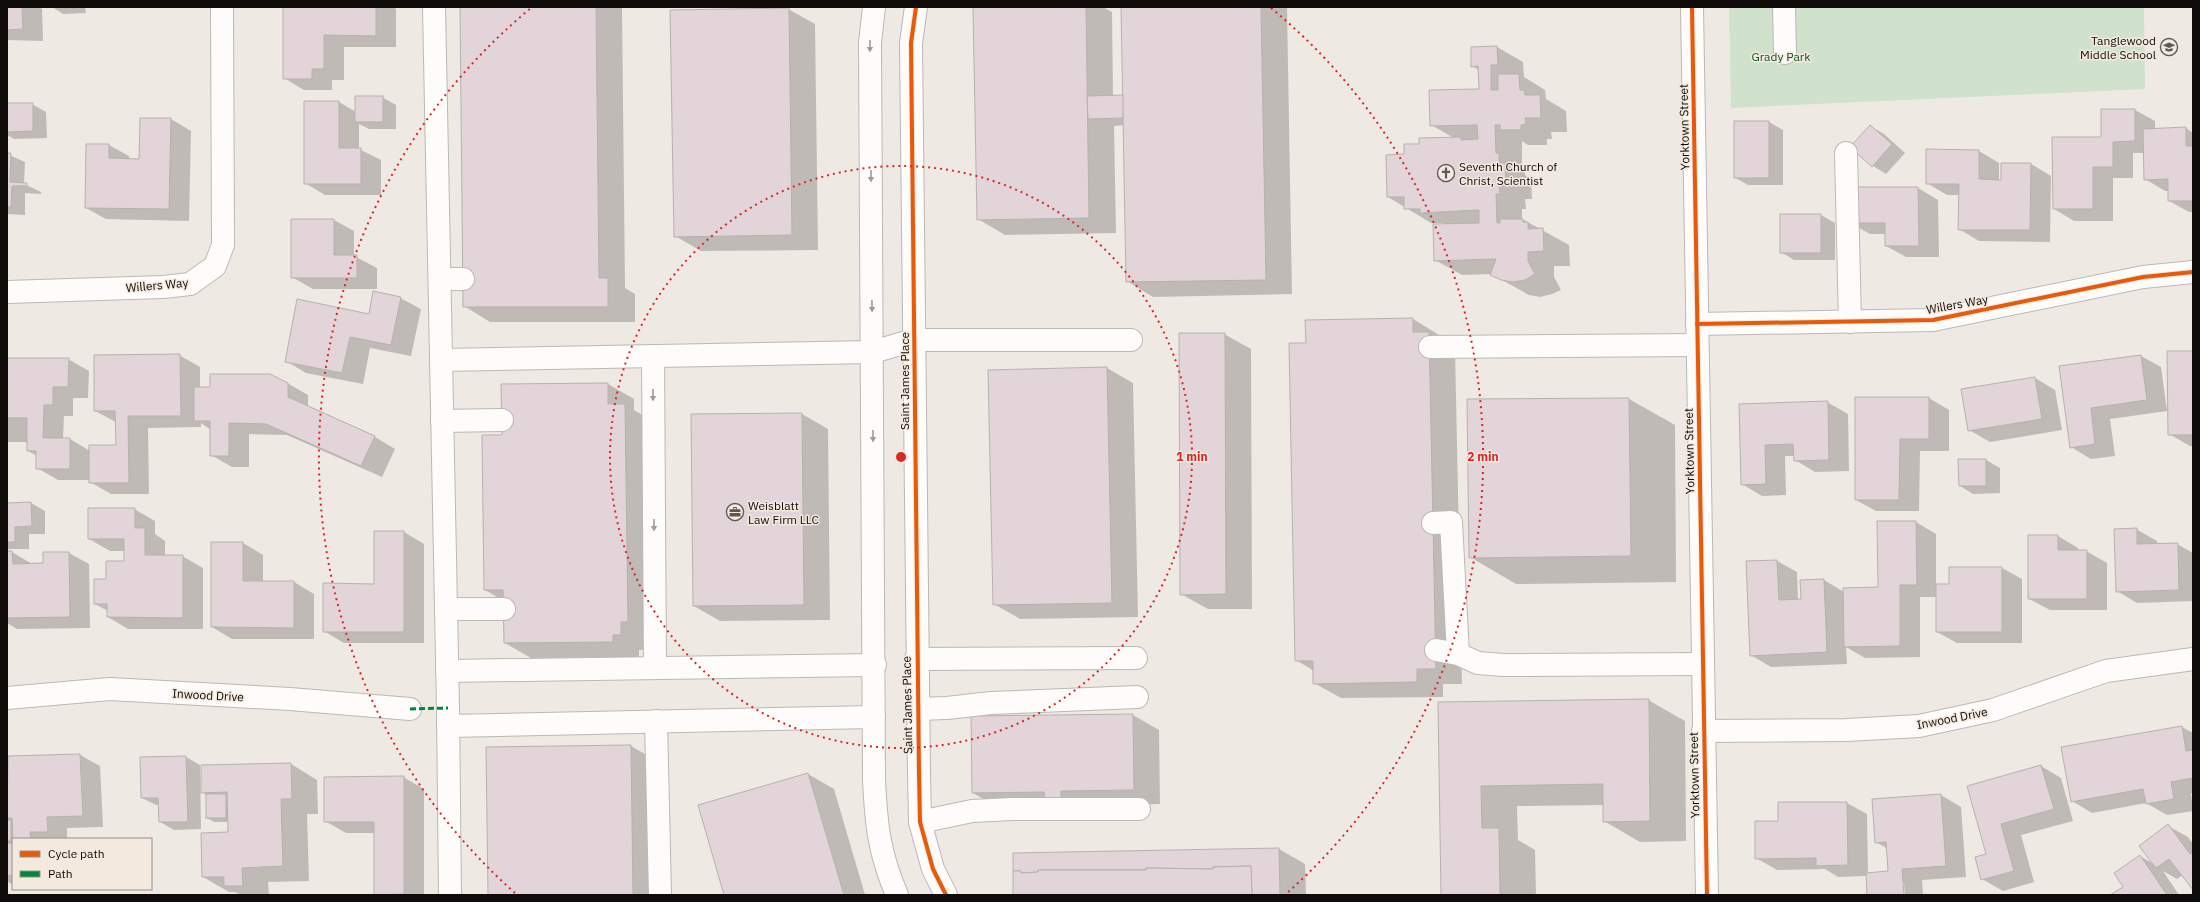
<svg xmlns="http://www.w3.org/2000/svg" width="2200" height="902" font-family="'IBM Plex Sans',sans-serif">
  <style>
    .green { fill: #d0e1cc }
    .shadow { fill: #0003 }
    .building { fill: #e2d4d8; stroke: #b6b1b0 }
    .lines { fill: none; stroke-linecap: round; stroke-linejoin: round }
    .minor-casing { stroke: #bcb8b3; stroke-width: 24 }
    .minor { stroke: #fdfcfb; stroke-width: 22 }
    .quiet { stroke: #00873e; stroke-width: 3; stroke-dasharray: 6 3; stroke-linecap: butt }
    .cycleway-casing { stroke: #f4e9de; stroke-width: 6 }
    .cycleway { stroke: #e8590c; stroke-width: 4 }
    .oneway { fill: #9d9c9a }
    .ring { fill: none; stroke: #d62828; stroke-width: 2; stroke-dasharray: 2 4 }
    .labels { text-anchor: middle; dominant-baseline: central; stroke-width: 3; stroke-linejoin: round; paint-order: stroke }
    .poi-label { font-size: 12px; fill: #0e0b08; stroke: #f4e9de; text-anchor: start }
    .park-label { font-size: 12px; fill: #0d5623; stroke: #f4e9de }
    .street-label { font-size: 12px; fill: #0e0b08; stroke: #f4e9de }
    .centre { fill: #d62828; stroke: #f4e9de; stroke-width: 2 }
    .ring-label { font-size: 12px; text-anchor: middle; font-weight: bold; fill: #d62828; stroke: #f4e9de; stroke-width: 3; stroke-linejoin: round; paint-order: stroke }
  </style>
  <rect width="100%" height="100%" fill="#efe9e3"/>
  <path class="green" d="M1729 7H2144L2145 89 1731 108Z"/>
  <g class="shadow">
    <path d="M7 7H39L42 9 43 41 7 40Z"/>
    <path d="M52 7H85L86 13 63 14Z"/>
    <path d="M284 7H393L396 9V47H344V80H332V90H304L284 78Z"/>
    <path d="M461 7H622L625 288 635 294V322H490L464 306Z"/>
    <path d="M974 7H1103L1112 12 1113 96 1124 97 1122 7H1287L1292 294 1153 297 1127 281 1124 125 1114 126 1116 233 1005 235 978 219Z"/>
    <path d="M788 9 815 24 818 250 701 251 675 236Z"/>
    <path d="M1497 47 1523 62 1524 77 1545 90 1546 99 1566 111 1567 132H1551L1552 139H1547V145H1528L1522 141V168L1525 170V175L1531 179 1532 199H1525L1526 209H1522V219L1569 245 1570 266H1554V277L1561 290 1552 294 1540 297 1529 295 1491 274 1462 275 1435 260 1443 223H1431L1388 197 1405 155 1420 145 1454 138 1431 125 1480 90 1479 70 1472 66Z"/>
    <path d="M382 97 396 105V129H369L359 124V149L381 160V195H325L305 183V102H339L356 112Z"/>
    <path d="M7 104H32L46 112 47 138 14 139 7 135Z"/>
    <path d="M2102 110H2135L2155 121V129L2186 128 2193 133V212H2189L2169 201V191H2165L2145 179V153H2133V178H2113V221H2074L2054 209 2102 138Z"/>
    <path d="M171 119 191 131 189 221 106 219 86 208 109 145 129 156V160H140Z"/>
    <path d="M1734 122H1769L1783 130V185H1748L1734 177Z"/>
    <path d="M1870 126 1884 134 1905 153 1886 174 1873 166Z"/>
    <path d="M1927 150 1979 151 1999 163V181L2031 164 2051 176 2050 242 1979 241 1959 229 1960 195H1947L1927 183Z"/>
    <path d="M7 154 25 162 24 184 41 192V194L25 193V215L7 214Z"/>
    <path d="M1850 188H1918L1938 200 1939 257H1906L1886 246V234H1870L1850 223Z"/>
    <path d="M1821 215 1835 223V260H1794L1781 252Z"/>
    <path d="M334 220 354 231V256L377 268V289H313L292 277Z"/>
    <path d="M400 298 421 309 411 356 370 348 363 384 306 373 286 361Z"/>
    <path d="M1413 319 1439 335V339L1455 349 1462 684H1443V697L1341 698 1314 683V671L1296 660 1307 344Z"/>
    <path d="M1224 334 1251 349 1252 609H1208L1181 594Z"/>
    <path d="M2193 352V446H2190L2169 434Z"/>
    <path d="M179 355 200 367V388L287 383 308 395V407L375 437 395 449 382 477 287 435 249 434V467H232L211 455V430L201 423V427L148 428 149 494H111L90 482V480H58L37 468V456L28 451V442H7V359H68L89 371 88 398H73V416H64L63 439H70L90 451 117 446 116 422 95 411Z"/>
    <path d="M2141 356 2161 367 2167 411 2110 419 2115 456 2091 459 2071 447 2060 366Z"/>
    <path d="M1107 368 1133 383 1138 617 1020 619 994 604Z"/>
    <path d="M2035 378 2055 390 2062 430 1990 442 1969 430Z"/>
    <path d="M608 384 634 399V410L651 420 647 650H639V657L531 658 505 643 504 601 485 590Z"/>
    <path d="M1856 398H1929L1949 410V451H1920L1919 511H1876L1856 500Z"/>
    <path d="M1629 399 1675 425 1676 582 1516 584 1470 557Z"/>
    <path d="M1827 402 1848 414 1849 471 1815 472 1795 460V456H1785L1786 495 1762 496 1742 484 1740 405Z"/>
    <path d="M802 414 828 429 830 620 720 621 694 606Z"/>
    <path d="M1959 460H1986L2000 468V493L1973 494 1960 486Z"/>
    <path d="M31 503 45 511V534H29V549H7V504Z"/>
    <path d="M134 509 155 521V534L165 541V556H182L203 568V629H128L108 617V611L95 604 107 580 125 562V551H110L89 539Z"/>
    <path d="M1916 522 1936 534V585H1950L2002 568 2022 579V643H1957L1937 632V597H1920V657L1865 658 1846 647 1847 664 1771 667 1751 655 1777 561 1797 572 1798 600H1802L1824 580 1844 592 1879 588Z"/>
    <path d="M2136 529 2157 541V545L2177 544 2193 553V601L2137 603 2117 591Z"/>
    <path d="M404 532 424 544V643H344L324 631 375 585Z"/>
    <path d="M2058 536 2078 548V551H2086L2107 563V610H2050L2029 599Z"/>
    <path d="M243 543 263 555V582H294L314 594V639H232L212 627Z"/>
    <path d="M7 552H12L32 564H44L69 553 89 564 90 628 17 629 7 623Z"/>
    <path d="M1648 700 1685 721 1686 841 1640 842 1604 821V805L1517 806 1518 840 1535 850 1536 895H1442L1439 703Z"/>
    <path d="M1133 715 1159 730 1160 804 999 808 973 793Z"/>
    <path d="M2182 727 2193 733V793H2191L2193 811 2167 815 2146 803 2092 813 2072 801Z"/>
    <path d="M631 746 657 761 659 895H489Z"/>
    <path d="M80 755 100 766 103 827 67 828V839H13V885L7 881V769H9V757Z"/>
    <path d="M186 757 200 765 201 829 174 830 160 822V805H156L142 798Z"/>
    <path d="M291 764 317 780 318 814H307L309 881 268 882 269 895H241L235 892H229L203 877 229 833V822H214L207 818V795L202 792Z"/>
    <path d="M2041 766 2061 778 2073 821 2021 835 2034 882 2003 891 1982 879 1988 855 1968 786Z"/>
    <path d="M808 774 834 789 865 895H725Z"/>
    <path d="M403 777 424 789V895H377L375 894V833H346L325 821Z"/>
    <path d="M1941 795 1961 807 1966 877 1922 880 1923 895H1905L1904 883H1902L1903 895H1868L1867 876 1838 877 1825 869 1777 870 1756 858 1779 822 1847 803 1867 814 1868 874 1889 872 1888 849 1876 842Z"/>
    <path d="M2168 826 2188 837 2193 844V889L2183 875 2177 879 2163 871 2179 895H2112L2124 887 2140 856 2154 864Z"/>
    <path d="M1279 849 1305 864 1306 895H1014Z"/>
  </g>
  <g class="building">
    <path d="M7 7H22L23 29 7 30Z"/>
    <path d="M283 7H376V36L324 35V69H312V79H283Z"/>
    <path d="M460 7H596L599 278H608V307H463Z"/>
    <path d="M973 7H1086L1089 218 977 220Z"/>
    <path d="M1121 7H1261L1266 280 1126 282Z"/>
    <path d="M789 8 792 235 674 237 670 10Z"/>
    <path d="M1497 46 1498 65H1491V90H1498V74H1519L1520 90H1524L1525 95H1540L1541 118H1525L1526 124 1521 125V130H1500V125H1495L1496 153H1499V163H1505L1506 184H1499L1500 194H1496L1497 223H1500V219H1523V222H1528V229L1543 228 1544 251 1528 252V261L1535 274 1525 280 1513 282 1501 280 1490 275 1496 259 1434 261 1433 224 1479 223V210L1420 213V209H1404V197H1387L1386 155 1404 154V144H1419V138L1461 137V140L1478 139 1477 125 1430 126 1429 90 1479 89 1478 66 1471 67V47Z"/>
    <path d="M1123 95V118L1088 119 1087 96Z"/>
    <rect x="355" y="96" width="28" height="26"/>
    <path d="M304 101H339V148H361V184H304Z"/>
    <path d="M7 103H33V131L7 132Z"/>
    <path d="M2101 109H2135V141L2113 142V167H2093V209H2053L2052 137H2101Z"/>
    <path d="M140 118H171L169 209 85 208 86 144H109V158L139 159Z"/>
    <rect x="1734" y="121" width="35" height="57"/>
    <path d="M1870 125 1892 144 1872 167 1850 147Z"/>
    <path d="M2186 127V146H2193V201H2168V179L2144 180 2143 129Z"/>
    <path d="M1926 149 1979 150V179L2001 180V163H2031L2030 230H1958L1959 184H1926Z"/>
    <path d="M7 153H11L10 182 27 183V186H12L11 207H7Z"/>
    <path d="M1849 187H1918L1919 246H1885V223H1849Z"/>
    <rect x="1780" y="214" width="41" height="39"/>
    <path d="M291 219H334V255H357V278H291Z"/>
    <path d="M373 291 401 297 391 345 350 337 342 373 285 362 297 299 369 314Z"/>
    <path d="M1413 318V332H1429L1436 669H1417V682L1313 684V661H1295L1289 343H1306L1305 320Z"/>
    <path d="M1179 333H1225L1226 594 1180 595Z"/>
    <path d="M2167 351H2193V435H2168Z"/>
    <path d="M180 354 181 416H128L129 483H89V445H116L115 411H94V355Z"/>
    <path d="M2141 355 2147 400 2091 408 2095 444 2070 448 2059 366Z"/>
    <path d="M7 358H69L68 387H53V405H44L43 438H70V469H36V451H27V418H7Z"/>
    <path d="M1107 367 1112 603 993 605 988 370Z"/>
    <path d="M210 374H270L288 383V397L375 436 361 466 266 424 229 423V456H210V421H194V387H210Z"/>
    <path d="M2035 377 2042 419 1968 431 1961 389Z"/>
    <path d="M608 383V404H625L628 622H621V635H613V642L504 643 503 590H484L482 435H502L501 384Z"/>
    <path d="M1855 397H1929V439H1900L1899 500H1855Z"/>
    <path d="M1629 398 1631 556 1469 558 1467 399Z"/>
    <path d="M1828 401 1829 460 1794 461 1793 444 1765 445 1766 484 1741 485 1739 404Z"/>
    <path d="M802 413 804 605 693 606 691 414Z"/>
    <path d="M1958 459H1986V486H1959Z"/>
    <path d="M31 502 32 526 15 527V542H7V503Z"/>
    <path d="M88 508H135V528H145V555H183V618L107 617V604H94V579H106V561H124V539H88Z"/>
    <path d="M1877 521H1916L1917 585H1900V646L1844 647 1843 588 1878 587Z"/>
    <path d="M2137 528V544L2178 543 2179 590 2116 592 2114 529Z"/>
    <path d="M374 531H404V632H323V583L374 584Z"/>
    <path d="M2028 535H2058V550H2087V599H2028Z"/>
    <path d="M211 542H243V581H294V628L211 627Z"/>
    <path d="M7 551H12L13 564 43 563V552H69L70 617 7 618Z"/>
    <path d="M1777 560 1779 600 1801 599 1800 580 1824 579 1827 652 1750 656 1746 561Z"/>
    <path d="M1949 567H2002V632H1936V584H1949Z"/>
    <path d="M1649 699 1650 821 1603 822V784L1481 786 1482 828H1499L1500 895H1441L1438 702Z"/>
    <path d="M1133 714 1134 790 1061 791V801H1045L1044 792 972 793 971 716Z"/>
    <path d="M2182 726 2186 751 2193 750V778L2171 782 2174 799 2146 804 2143 789 2071 802 2061 747Z"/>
    <path d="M631 745 633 895H488L486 747Z"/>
    <path d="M80 754 83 816 47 817 48 832H30L31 839H13V842L12 818H7L8 756Z"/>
    <path d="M186 756 188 822H159L158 798H141L140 757Z"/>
    <path d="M291 763 292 799H281L283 866 242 868 243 886H224V877H202L201 833 228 832 227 792 201 793V765Z"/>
    <path d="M2041 765 2054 809 2001 824 2014 871 1981 880 1975 857 1986 854 1967 786Z"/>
    <path d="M808 773 844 895H724L698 805Z"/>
    <path d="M404 776V894L374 895V822H324V777Z"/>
    <rect x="206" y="794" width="20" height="24"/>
    <path d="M1941 794 1946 866 1902 869 1904 895H1867L1866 873 1888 871 1886 842 1875 843 1872 799Z"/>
    <path d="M1778 802H1847L1848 865 1816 866V858L1755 859V821H1778Z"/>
    <rect x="7" y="820" width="4" height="21"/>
    <path d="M2168 824 2190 854 2193 852V890L2169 859 2156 868 2139 846Z"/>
    <path d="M7 843H13V875L7 876Z"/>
    <path d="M1279 848 1280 895H1252L1251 866 1213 867V869L1146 868V870H1038V872L1021 873V871H1013V853Z"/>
    <path d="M2140 855 2167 895H2110L2123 887 2114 873Z"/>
    <path d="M1251 866 1252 895H1013V871H1021V873L1038 872V870H1146V868L1213 869V867Z"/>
  </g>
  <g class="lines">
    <g class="minor-casing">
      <g id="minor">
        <path d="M434 7 448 708 450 895"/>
        <path d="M874 7 870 43 874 779C876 824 879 853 897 895"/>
        <path d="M916 7 911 43 919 772 920 822 933 869 946 895"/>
        <path d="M1692 7 1707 895"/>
        <path d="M1784 7 1785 53"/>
        <path d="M1846 153 1850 322"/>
        <path d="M440 279H463"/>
        <path d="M7 292 163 287 190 284 215 266 223 245 222 7"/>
        <path d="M1697 324 1933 320 2143 277 2193 272"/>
        <path d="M1430 347 1697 345"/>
        <path d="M653 356 655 668"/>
        <path d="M441 360 873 352 913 340H1131"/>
        <path d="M442 421 502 420"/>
        <path d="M1433 523 1451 522 1458 654"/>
        <path d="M446 609H504"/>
        <path d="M1436 650 1458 654 1478 663 1503 665 1702 664"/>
        <path d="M916 659 1136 658"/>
        <path d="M447 671 875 665"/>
        <path d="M7 698 110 689 290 699 410 709"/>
        <path d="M917 709 947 708 991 703 1137 697"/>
        <path d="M656 721 660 895"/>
        <path d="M448 726 874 717"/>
        <path d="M1703 731 1847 730 1919 726 1993 710 2106 671 2193 659"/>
        <path d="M920 822 972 811 1012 809H1139"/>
      </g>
    </g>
    <use href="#minor" class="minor"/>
    <path class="quiet" d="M410 709 448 708"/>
    <g class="cycleway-casing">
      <g id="cycleway">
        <path d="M916 7 911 43 919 772 920 822 933 869 946 895"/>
        <path d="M1692 7 1707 895"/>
        <path d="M1697 324 1933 320 2143 277 2193 272"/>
      </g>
    </g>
    <use href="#cycleway" class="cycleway"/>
  </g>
  <defs><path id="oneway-solid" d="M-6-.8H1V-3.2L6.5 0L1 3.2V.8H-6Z"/></defs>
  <g class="oneway">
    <use href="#oneway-solid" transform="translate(870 46) rotate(91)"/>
    <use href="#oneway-solid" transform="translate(871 176) rotate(90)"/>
    <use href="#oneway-solid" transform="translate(872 306) rotate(89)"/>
    <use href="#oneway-solid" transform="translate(653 395) rotate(90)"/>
    <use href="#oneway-solid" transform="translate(873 436) rotate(90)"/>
    <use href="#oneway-solid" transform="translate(654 525) rotate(90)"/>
  </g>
  <g class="ring">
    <circle cx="901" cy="457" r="291"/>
    <path d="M515 893A582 582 0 0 1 531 8M1271 8A582 582 0 0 1 1287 893"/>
  </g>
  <defs>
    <g id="school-ring" transform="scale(0.9)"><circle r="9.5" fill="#f4e9de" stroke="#5d5955" stroke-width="1.5"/><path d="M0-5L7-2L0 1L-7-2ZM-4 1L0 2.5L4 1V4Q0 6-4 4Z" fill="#5d5955"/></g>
    <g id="church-ring" transform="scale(0.9)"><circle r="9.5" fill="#f4e9de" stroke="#5d5955" stroke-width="1.5"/><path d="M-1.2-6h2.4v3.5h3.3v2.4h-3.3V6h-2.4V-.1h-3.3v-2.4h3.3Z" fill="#5d5955"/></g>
    <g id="office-ring" transform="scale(0.9)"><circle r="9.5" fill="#f4e9de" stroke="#5d5955" stroke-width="1.5"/><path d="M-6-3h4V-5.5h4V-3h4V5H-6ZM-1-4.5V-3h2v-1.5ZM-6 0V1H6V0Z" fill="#5d5955"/></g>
  </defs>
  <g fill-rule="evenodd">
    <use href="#school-ring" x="2169" y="47"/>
    <use href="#church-ring" x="1446" y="173"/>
    <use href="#office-ring" x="735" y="512"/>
  </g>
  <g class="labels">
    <g class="poi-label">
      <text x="2156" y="40" text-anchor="end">Tanglewood<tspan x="2156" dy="14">Middle School</tspan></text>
      <text x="1459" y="166">Seventh Church of<tspan x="1459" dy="14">Christ, Scientist</tspan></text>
      <text x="748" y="505">Weisblatt<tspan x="748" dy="14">Law Firm LLC</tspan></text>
    </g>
    <g class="park-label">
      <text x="1781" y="56">Grady Park</text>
    </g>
    <g class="street-label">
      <text transform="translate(1684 127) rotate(-91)">Yorktown Street</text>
      <text transform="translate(157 285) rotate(-5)">Willers Way</text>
      <text transform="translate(1957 304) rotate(-10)">Willers Way</text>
      <text transform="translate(904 381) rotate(-90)">Saint James Place</text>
      <text transform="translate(1689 451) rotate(-91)">Yorktown Street</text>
      <text transform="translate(208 695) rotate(3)">Inwood Drive</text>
      <text transform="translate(907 705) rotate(-91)">Saint James Place</text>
      <text transform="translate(1952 718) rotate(-11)">Inwood Drive</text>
      <text transform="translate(1694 775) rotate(-91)">Yorktown Street</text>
    </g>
  </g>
  <circle cx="901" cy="457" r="6" class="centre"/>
  <g class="ring-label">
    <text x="1192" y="461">1 min</text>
    <text x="1483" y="461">2 min</text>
  </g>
  <rect width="2200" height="902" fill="none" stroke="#0e0b08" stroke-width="16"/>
  <rect x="12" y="838" width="140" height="52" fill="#f4e9de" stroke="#989088"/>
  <rect x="20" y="851" width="20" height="6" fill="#e8590c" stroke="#989088"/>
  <text x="48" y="858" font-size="12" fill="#0e0b08">Cycle path</text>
  <rect x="20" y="871" width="20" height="6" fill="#00873e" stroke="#989088"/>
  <text x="48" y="878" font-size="12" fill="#0e0b08">Path</text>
</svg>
